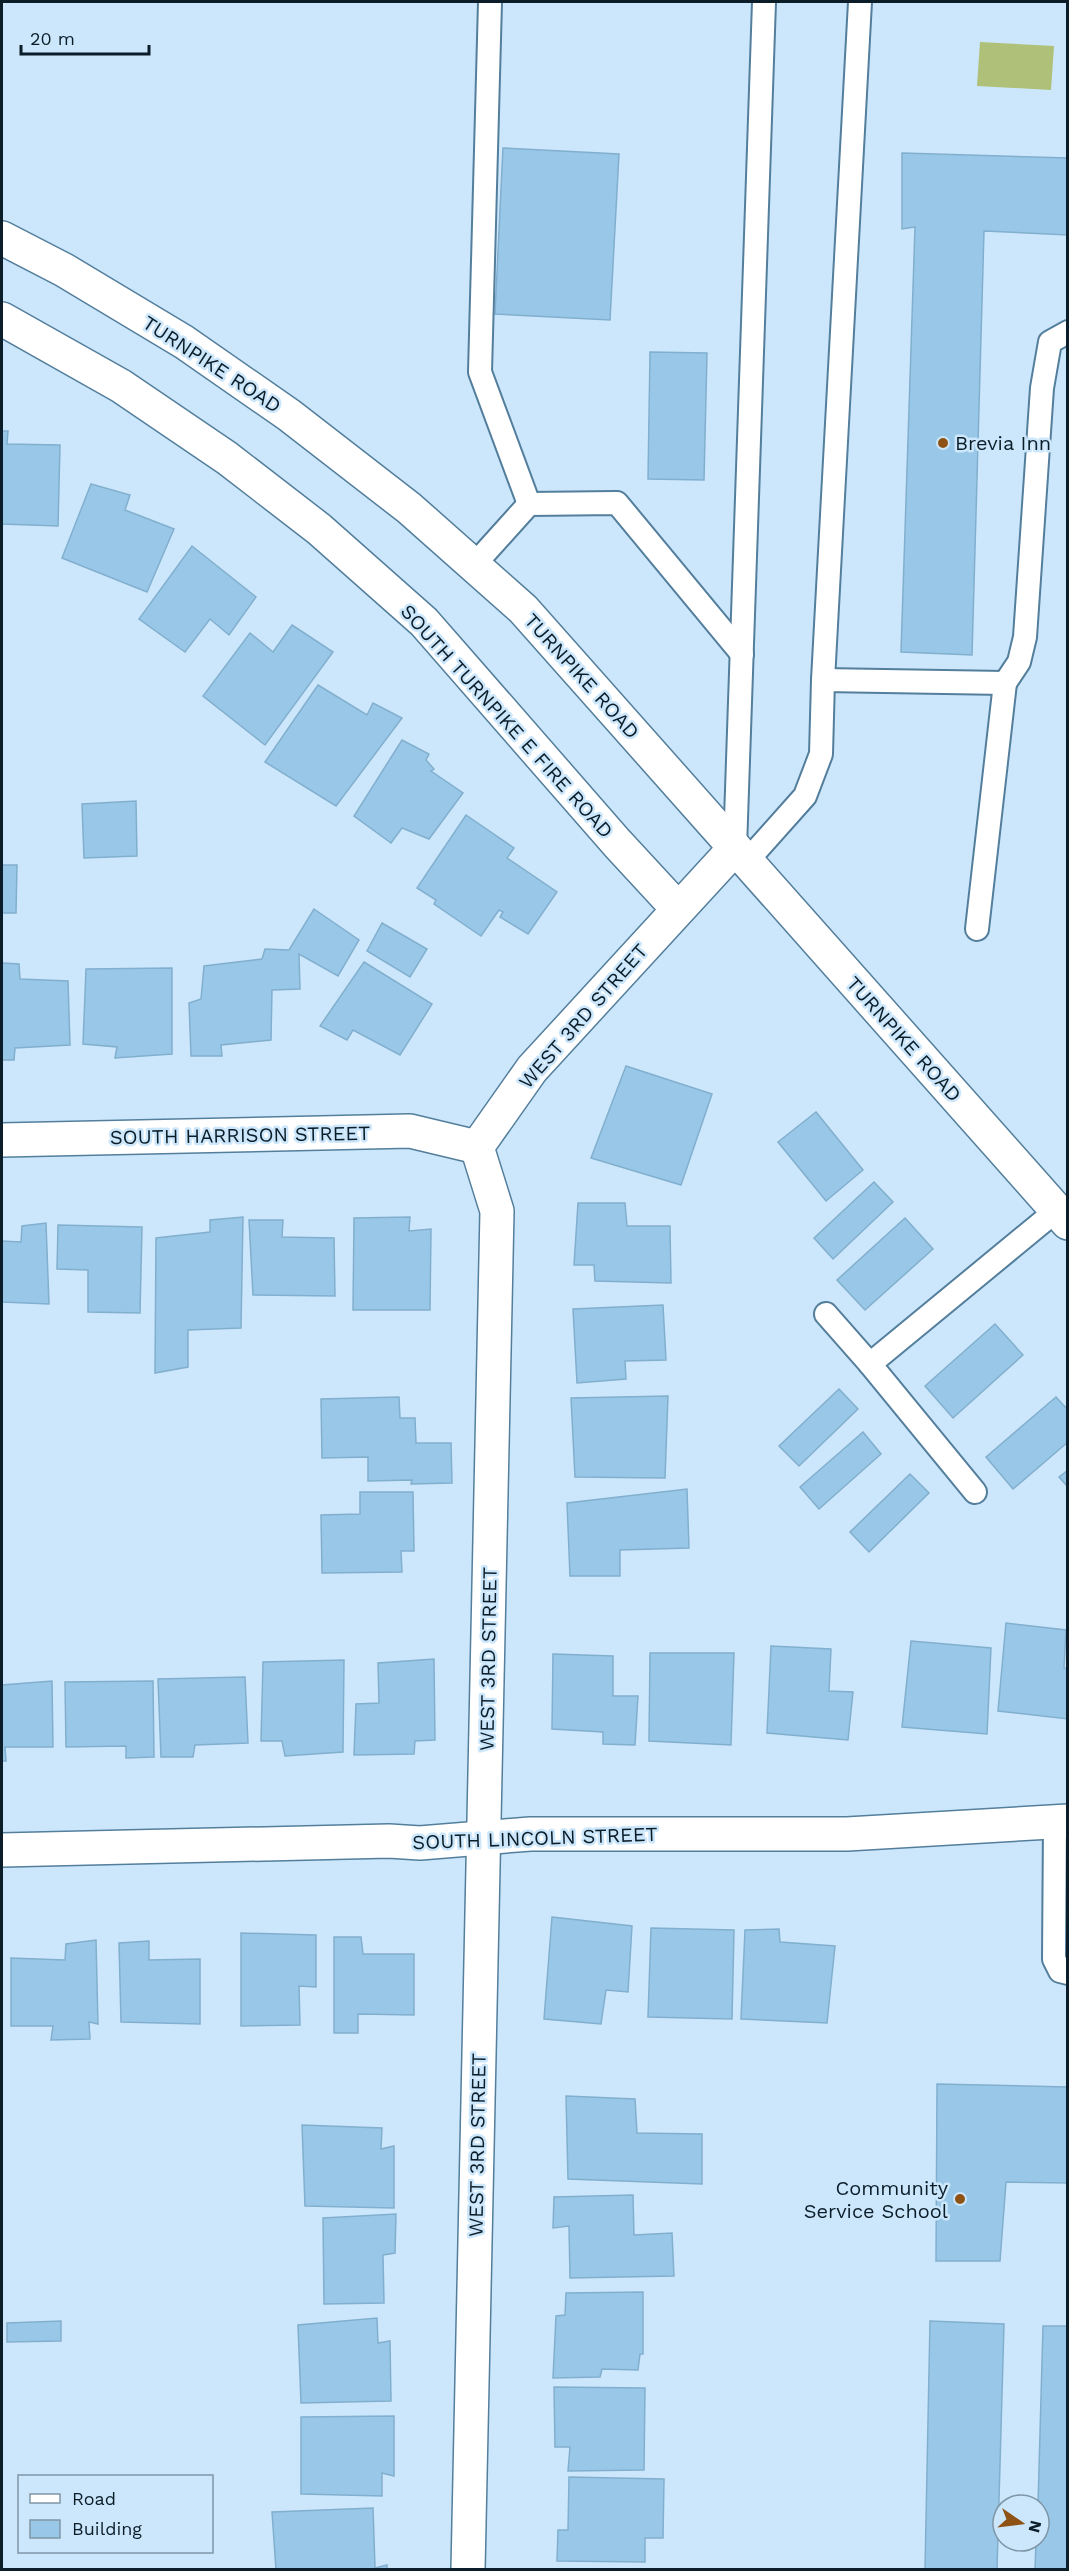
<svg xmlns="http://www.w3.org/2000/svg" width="1069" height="2571" font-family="'Work Sans',sans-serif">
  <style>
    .water { fill: #afc079 }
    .building { fill: #99c7e8; stroke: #82afce; stroke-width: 1.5 }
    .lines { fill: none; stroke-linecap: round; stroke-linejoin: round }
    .service-casing { stroke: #537e9c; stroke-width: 26 }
    .minor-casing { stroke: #537e9c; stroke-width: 36 }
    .tertiary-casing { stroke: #537e9c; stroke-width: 36 }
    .service { stroke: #fff; stroke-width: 22 }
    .minor { stroke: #fff; stroke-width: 33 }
    .tertiary { stroke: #fff; stroke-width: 33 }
    .poi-dot { fill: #8f5215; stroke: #cce7fb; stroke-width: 2 }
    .labels { text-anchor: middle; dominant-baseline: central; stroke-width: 5; stroke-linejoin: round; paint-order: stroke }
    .street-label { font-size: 20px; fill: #0b1d29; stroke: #cce7fb }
    .poi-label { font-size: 20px; fill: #0b1d29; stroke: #cce7fb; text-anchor: start }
  </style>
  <rect width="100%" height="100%" fill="#cce7fb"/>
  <path class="water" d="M980 42 1054 46 1051 90 977 86Z"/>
  <g class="building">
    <path d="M503 148 619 154 610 320 495 314Z"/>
    <path d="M902 153 1068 158V235L984 231 972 655 901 652 915 227 902 229Z"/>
    <path d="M650 352 707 353 704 480 648 479Z"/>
    <path d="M2 431H8L7 444 60 445 58 526 2 524Z"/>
    <path d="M91 484 130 495 125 510 174 529 147 592 62 558Z"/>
    <path d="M192 546 256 597 229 635 210 619 185 652 139 619Z"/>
    <path d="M292 625 333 652 265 745 203 696 250 633 273 652Z"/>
    <path d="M318 685 367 715 373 703 402 718 336 806 265 762Z"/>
    <path d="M402 740 429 754 426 760 434 769 431 771 463 793 429 839 402 828 391 843 354 816Z"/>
    <path d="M136 801 137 856 84 858 82 804Z"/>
    <path d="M466 815 514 848 507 858 557 892 528 934 500 917 503 912 499 910 481 936 434 904 436 900 417 888Z"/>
    <path d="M2 865H17L16 913H2Z"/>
    <path d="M314 909 359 940 338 976 299 954 300 989 272 990 271 1040 221 1045 222 1056H191L189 1003 201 999 204 966 262 959 265 949 289 950Z"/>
    <path d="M382 923 427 949 410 977 367 951Z"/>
    <path d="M364 962 432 1004 400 1055 353 1030 347 1040 320 1026Z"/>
    <path d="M2 963 19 964 20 979 68 981 70 1045 15 1048 14 1060H2Z"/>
    <path d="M172 968V1054L115 1058 117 1047 83 1044 86 969Z"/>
    <path d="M626 1066 712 1094 681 1185 591 1158Z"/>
    <path d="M816 1112 863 1170 826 1201 778 1142Z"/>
    <path d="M874 1182 893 1202 833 1259 814 1238Z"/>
    <path d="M578 1203H625L627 1226H670L671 1283 595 1281 594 1265H574Z"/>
    <path d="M243 1217 241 1328 188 1330V1367L155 1373 156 1238 210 1232V1220Z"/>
    <path d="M410 1217 409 1231 431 1229 430 1310H353L354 1218Z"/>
    <path d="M905 1218 933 1249 865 1310 837 1280Z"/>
    <path d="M249 1220H283L282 1237 334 1238 335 1296 253 1295Z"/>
    <path d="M46 1223 49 1304 2 1302V1241L21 1242 22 1226Z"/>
    <path d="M58 1225 142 1227 140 1313 88 1312V1270L57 1269Z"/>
    <path d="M663 1305 666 1360 625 1361 626 1379 577 1383 573 1309Z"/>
    <path d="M995 1324 1023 1355 953 1418 925 1386Z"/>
    <path d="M839 1389 858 1409 799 1466 779 1446Z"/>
    <path d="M668 1396 665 1478 575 1477 571 1398Z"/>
    <path d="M399 1397 400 1418H415L416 1443H451L452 1483 411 1484 412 1480 368 1481V1457L322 1458 321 1399Z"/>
    <path d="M1056 1397 1068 1410V1442L1013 1489 986 1457Z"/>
    <path d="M863 1432 881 1454 819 1509 800 1487Z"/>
    <path d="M1068 1470V1487L1059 1477Z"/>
    <path d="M910 1474 929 1493 869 1552 850 1532Z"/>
    <path d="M687 1489 689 1548 620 1550V1576H570L567 1503Z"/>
    <path d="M360 1492H413L414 1551H401L402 1572 322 1573 321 1515 360 1514Z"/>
    <path d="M1006 1623 1066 1630 1064 1668 1068 1669V1719L998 1711Z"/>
    <path d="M911 1641 991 1648 987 1734 902 1727Z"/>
    <path d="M771 1646 831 1649 829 1691 853 1692 848 1740 767 1733Z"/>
    <path d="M650 1653H734L731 1745 649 1741Z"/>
    <path d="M553 1654 613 1656V1696H638L635 1745 603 1744V1732L552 1729Z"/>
    <path d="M434 1659 435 1740 415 1741 414 1754 354 1755 356 1704 379 1703 378 1663Z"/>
    <path d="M344 1660 343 1752 285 1756 282 1741H261L263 1662Z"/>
    <path d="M245 1677 248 1743 195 1745 193 1757H161L158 1679Z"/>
    <path d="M52 1681 53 1747H5L6 1761H2V1685Z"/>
    <path d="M153 1681 154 1757 126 1758V1746L66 1747 65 1682Z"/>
    <path d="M552 1917 632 1926 628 1992 606 1990 601 2024 544 2019Z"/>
    <path d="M651 1928 734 1930 732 2019 648 2017Z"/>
    <path d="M779 1929 780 1942 835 1946 827 2023 741 2019 745 1930Z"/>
    <path d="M241 1933 316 1935V1987L299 1986 300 2025 241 2026Z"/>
    <path d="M334 1937H361L363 1954H414V2015L358 2014V2033H334Z"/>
    <path d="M96 1940 98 2024 89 2022 90 2039 51 2040 53 2026H11V1958L65 1960 66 1944Z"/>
    <path d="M149 1941V1960L200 1959V2024L121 2022 119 1943Z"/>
    <path d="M937 2084 1068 2087V2183L1006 2182 1000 2261H936Z"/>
    <path d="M566 2096 635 2099 637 2133 702 2134V2184L568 2179Z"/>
    <path d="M302 2125 382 2128 381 2149 394 2146V2208L305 2206Z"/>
    <path d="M633 2195 634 2235 672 2233 674 2276 570 2278 569 2226 553 2228 554 2197Z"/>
    <path d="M396 2214 395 2253 383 2255 384 2303 324 2304 323 2218Z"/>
    <path d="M643 2292V2354H640L638 2370 602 2369 600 2377 553 2378 556 2316 565 2315 566 2293Z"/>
    <path d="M377 2318 378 2343 390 2341 391 2401 301 2403 298 2325Z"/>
    <path d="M61 2321V2341L7 2342V2323Z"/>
    <path d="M930 2321 1004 2324 997 2570H925Z"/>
    <path d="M1043 2326H1068V2570H1035L1036 2541H1039L1038 2505Z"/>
    <path d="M554 2387 645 2388 644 2470 568 2471 570 2447H555Z"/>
    <path d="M394 2416V2476L382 2473V2496L301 2494V2417Z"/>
    <path d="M569 2477 664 2479 663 2538H645V2562L557 2561 558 2530H568Z"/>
    <path d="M373 2508 375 2568 387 2565V2570H276L272 2512Z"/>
  </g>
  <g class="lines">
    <g class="service-casing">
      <g id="service">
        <path d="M490 2 480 372 529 504"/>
        <path d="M474 565 529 504 617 503 742 654"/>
        <path d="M823 680 1005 683 1019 662 1025 637 1042 388 1050 342 1068 332"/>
        <path d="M735 848 764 2"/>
        <path d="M747 861 805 796 821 754 823 680 860 2"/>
        <path d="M977 929 1005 683"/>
        <path d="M826 1314 870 1364"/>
        <path d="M975 1492 870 1364 1057 1210"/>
        <path d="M1055 1822 1054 1959 1060 1971 1068 1973"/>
      </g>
    </g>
    <g class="minor-casing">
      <g id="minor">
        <path d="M2 319 121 386 227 458 319 529 424 622 617 843 678 909"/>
        <path d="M2 1140 410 1131 477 1147"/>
        <path d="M468 2570 497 1211 477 1147 532 1069 735 848"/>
      </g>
    </g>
    <g class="tertiary-casing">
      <g id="tertiary">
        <path d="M2 238 64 270 184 342 289 415 409 508 523 609 1068 1223"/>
        <path d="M2 1850 389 1841 420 1843 530 1834H847L1068 1821"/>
      </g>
    </g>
    <use href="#service" class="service"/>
    <use href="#minor" class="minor"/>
    <use href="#tertiary" class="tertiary"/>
  </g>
  <g class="poi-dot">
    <circle cx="943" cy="443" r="6"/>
    <circle cx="960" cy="2199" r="6"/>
  </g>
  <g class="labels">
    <g class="street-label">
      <text transform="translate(212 364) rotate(33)">TURNPIKE ROAD</text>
      <text transform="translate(582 676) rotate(48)">TURNPIKE ROAD</text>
      <text transform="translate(507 721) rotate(48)">SOUTH TURNPIKE E FIRE ROAD</text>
      <text transform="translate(583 1016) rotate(-49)">WEST 3RD STREET</text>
      <text transform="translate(904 1039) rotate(48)">TURNPIKE ROAD</text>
      <text transform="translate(240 1135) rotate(-1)">SOUTH HARRISON STREET</text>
      <text transform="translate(488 1659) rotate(-89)">WEST 3RD STREET</text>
      <text transform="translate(535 1838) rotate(-2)">SOUTH LINCOLN STREET</text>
      <text transform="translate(477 2145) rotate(-89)">WEST 3RD STREET</text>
    </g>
    <g class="poi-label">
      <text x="955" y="443">Brevia Inn</text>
      <text x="948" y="2188" text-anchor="end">Community<tspan x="948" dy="23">Service School</tspan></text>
    </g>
  </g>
  <rect width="1069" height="2571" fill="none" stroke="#0b1d29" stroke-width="6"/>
  <rect x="18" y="2475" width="195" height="78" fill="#cce7fb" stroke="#7f96a7" stroke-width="1.5"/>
  <rect x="30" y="2494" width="30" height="9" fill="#ffffff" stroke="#7f96a7" stroke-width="1.5"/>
  <text x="72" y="2505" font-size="18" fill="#0b1d29">Road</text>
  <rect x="30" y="2520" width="30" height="18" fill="#99c7e8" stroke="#7f96a7" stroke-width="1.5"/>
  <text x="72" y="2535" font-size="18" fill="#0b1d29">Building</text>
  <g transform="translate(1021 2523) rotate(104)"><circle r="28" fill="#cce7fb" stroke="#7f96a7" stroke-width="1.5"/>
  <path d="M0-4.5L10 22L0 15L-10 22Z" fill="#8f5215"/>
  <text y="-9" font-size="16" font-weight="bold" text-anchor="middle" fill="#0b1d29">N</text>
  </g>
  <path d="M21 45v9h128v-9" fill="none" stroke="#0b1d29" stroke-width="3"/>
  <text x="30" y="45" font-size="18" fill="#0b1d29" stroke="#cce7fb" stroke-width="4.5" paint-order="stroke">20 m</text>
</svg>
